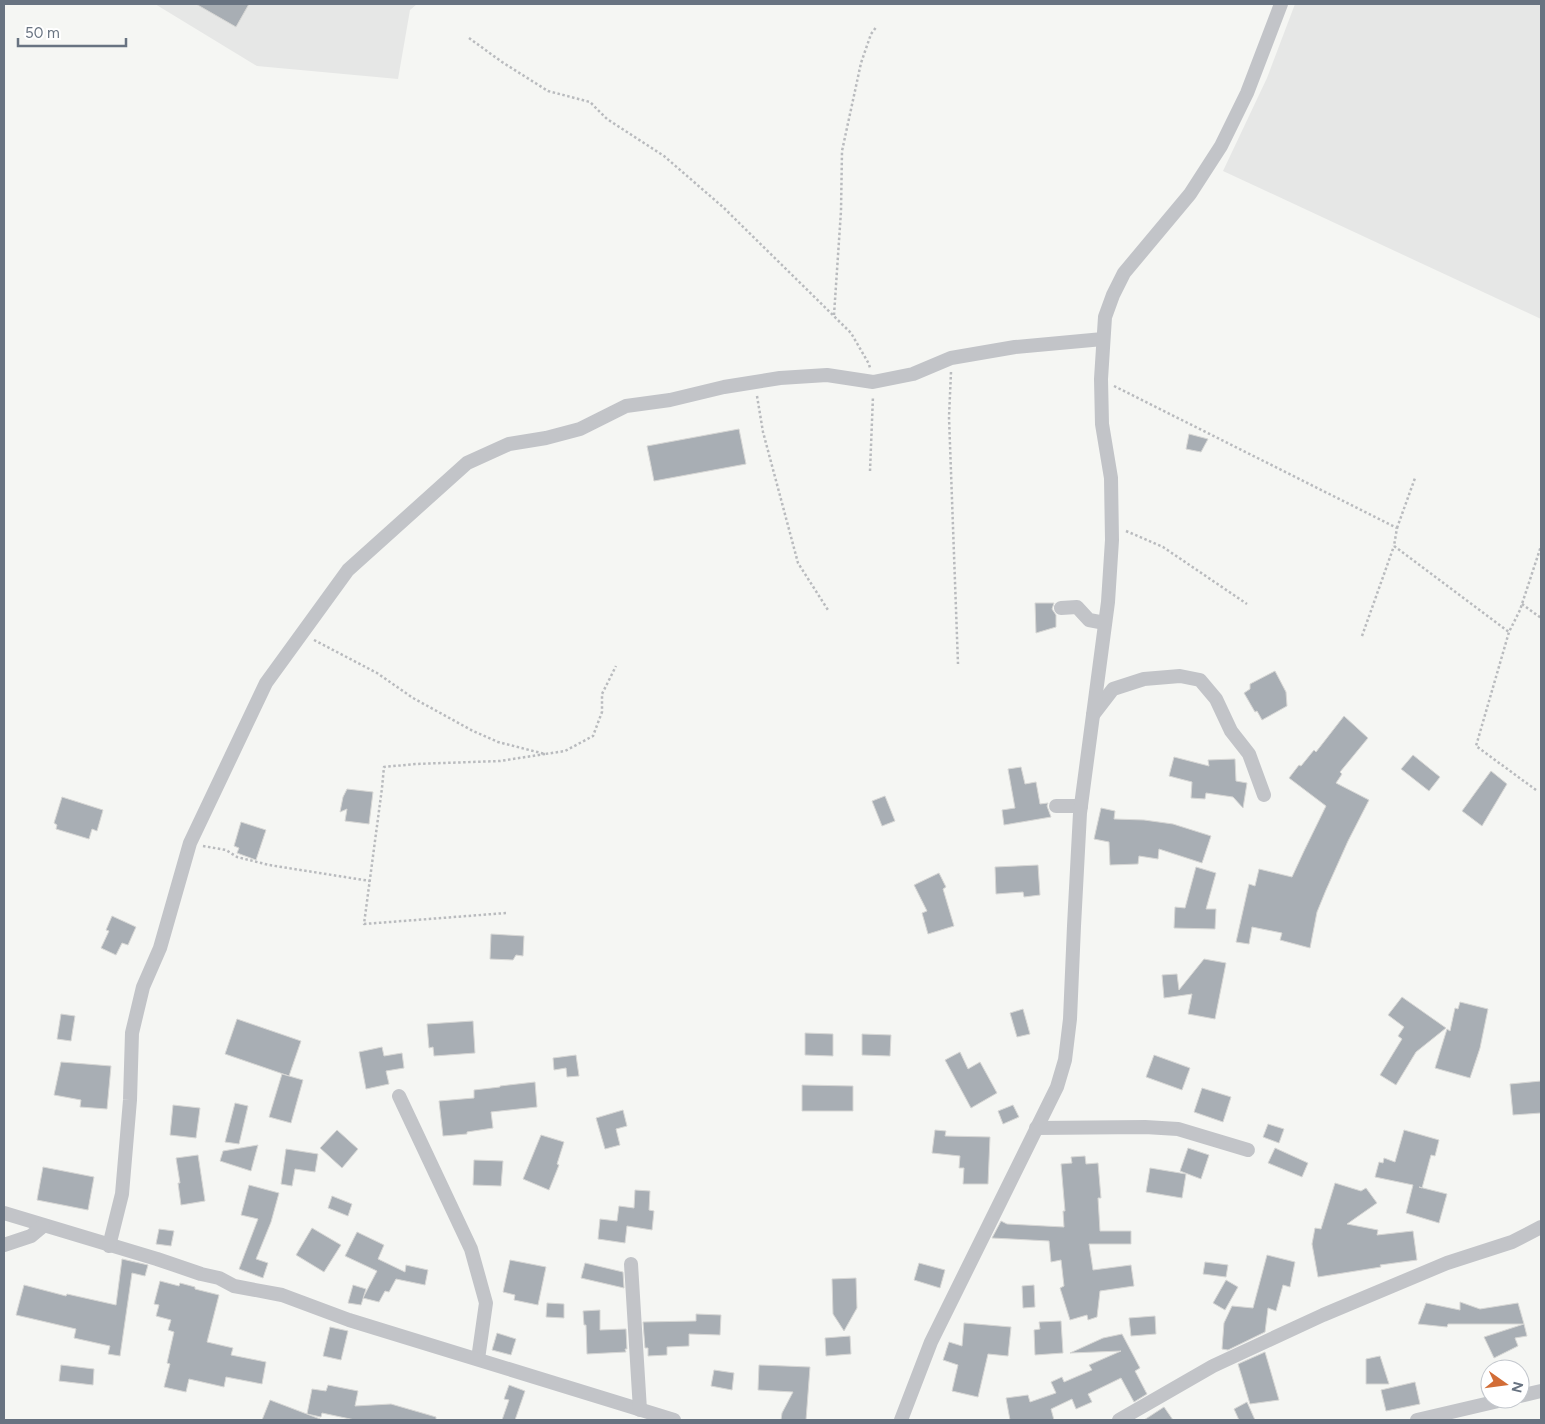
<svg xmlns="http://www.w3.org/2000/svg" width="1545" height="1424" font-family="Figtree,sans-serif">
  <style>
    .built { fill: #e6e7e6 }
    .building { fill: #a8aeb4; stroke: #d7d7d5 }
    .lines { fill: none; stroke-linecap: round; stroke-linejoin: round }
    .path { stroke: #b9bbbe; stroke-width: 2.5; stroke-dasharray: 2.5 2.5; stroke-linecap: butt }
    .street { stroke: #c2c4c8; stroke-width: 14 }
  </style>
  <rect width="100%" height="100%" fill="#f5f6f3"/>
  <g class="built">
    <path d="M155 4H417L410 10 398 79 257 66Z"/>
    <path d="M1295 4H1541V319L1223 171 1267 78Z"/>
  </g>
  <g class="building">
    <path d="M196 4H249L236 27Z"/>
    <path d="M739 429 746 464 654 481 647 446Z"/>
    <path d="M1189 434 1208 439 1201 452 1186 449Z"/>
    <path d="M1035 603H1054L1052 609 1056 615V627L1036 633Z"/>
    <path d="M1275 671 1286 692 1287 706 1262 720 1257 711 1255 712 1244 693 1250 689V684Z"/>
    <path d="M1344 716 1368 738 1340 772 1342 774 1336 783 1369 800 1348 841 1326 890 1317 912 1310 948 1280 940 1282 933 1252 927 1249 944 1236 942 1249 884 1255 886 1259 869 1292 877 1304 851 1326 806 1289 778 1299 765 1301 766 1314 750 1316 752Z"/>
    <path d="M1413 755 1440 777 1429 791 1401 769Z"/>
    <path d="M1174 757 1209 766 1208 760 1235 759 1236 781 1247 783 1243 808 1233 797 1206 793 1205 799 1191 798 1192 782 1169 776Z"/>
    <path d="M1021 767 1025 784 1036 782 1040 804 1048 803 1047 806 1051 817 1004 825 1002 810 1015 808 1008 769Z"/>
    <path d="M1491 771 1507 784 1482 826 1462 811Z"/>
    <path d="M347 789 373 792 369 824 345 821 347 809 340 812 343 797Z"/>
    <path d="M885 796 895 821 882 826 872 801Z"/>
    <path d="M62 797 103 810 97 831 92 829 89 839 56 829 57 825 54 823Z"/>
    <path d="M1101 808 1115 811 1114 819 1144 820 1173 824 1211 836 1202 863 1159 849 1158 859 1139 856 1138 864 1110 865 1109 842 1094 839Z"/>
    <path d="M241 822 266 830 256 860 237 853 239 848 234 846Z"/>
    <path d="M1038 865 1040 895 1024 897 1023 892 996 894 995 867Z"/>
    <path d="M1196 867 1216 873 1206 909H1216L1215 929 1174 928 1175 907 1185 908Z"/>
    <path d="M939 873 946 887 943 889 954 926 928 934 922 913 927 911 914 885Z"/>
    <path d="M112 916 136 927 128 945 122 943 116 955 101 948 109 931 106 930Z"/>
    <path d="M491 934 524 936 523 956 516 955 513 960 490 959Z"/>
    <path d="M1204 959 1226 963 1215 1019 1188 1014 1192 994 1164 998 1162 975 1177 974 1179 990Z"/>
    <path d="M1402 997 1446 1028 1416 1052 1396 1085 1380 1075 1402 1039 1398 1036 1404 1027 1388 1015Z"/>
    <path d="M1460 1002 1488 1009 1480 1048 1470 1078 1435 1068 1447 1029 1450 1031 1455 1008 1458 1009Z"/>
    <path d="M1023 1009 1030 1034 1017 1037 1010 1013Z"/>
    <path d="M61 1014 75 1016 71 1041 57 1039Z"/>
    <path d="M237 1019 301 1041 289 1076 225 1054Z"/>
    <path d="M473 1021 475 1053 434 1056 433 1047 429 1048 427 1024Z"/>
    <path d="M805 1033 833 1034V1056L805 1055Z"/>
    <path d="M862 1034 891 1035 890 1056 862 1055Z"/>
    <path d="M382 1047 384 1056 402 1053 404 1068 386 1071 389 1084 366 1089 359 1052Z"/>
    <path d="M960 1052 968 1069 980 1062 997 1093 971 1108 945 1060Z"/>
    <path d="M576 1055 579 1076 567 1077 566 1068 554 1070 553 1058Z"/>
    <path d="M1154 1055 1190 1068 1182 1090 1146 1077Z"/>
    <path d="M61 1062 111 1066 107 1109 80 1107 81 1100 54 1095Z"/>
    <path d="M282 1074 303 1080 291 1123 269 1117Z"/>
    <path d="M1541 1081V1113L1513 1115 1510 1084Z"/>
    <path d="M535 1082 537 1107 491 1112 493 1128 467 1132V1134L443 1136 439 1101 474 1098V1090L500 1087V1086Z"/>
    <path d="M802 1085 853 1086V1111H802Z"/>
    <path d="M1202 1088 1231 1097 1223 1122 1194 1112Z"/>
    <path d="M235 1103 248 1106 239 1144 225 1142Z"/>
    <path d="M173 1105 200 1108 196 1138 170 1135Z"/>
    <path d="M1013 1105 1019 1117 1003 1124 998 1111Z"/>
    <path d="M623 1110 627 1126 616 1129 620 1145 605 1149 596 1118Z"/>
    <path d="M1268 1124 1284 1129 1279 1143 1263 1137Z"/>
    <path d="M337 1130 358 1149 342 1168 320 1148Z"/>
    <path d="M935 1130 946 1131 945 1136 990 1137 988 1184H963L964 1168H959L960 1156 932 1153Z"/>
    <path d="M1404 1130 1439 1140 1435 1156 1431 1155 1422 1188 1419 1187 1447 1194 1439 1223 1406 1213 1413 1185 1375 1177 1379 1162 1383 1163 1384 1158 1395 1162Z"/>
    <path d="M541 1135 564 1142 557 1164 559 1165 549 1190 523 1179Z"/>
    <path d="M258 1145 251 1171 220 1161 223 1151Z"/>
    <path d="M1188 1148 1209 1155 1201 1179 1180 1171Z"/>
    <path d="M1275 1148 1308 1163 1302 1177 1268 1163Z"/>
    <path d="M286 1149 318 1154 315 1172 295 1169 292 1186 281 1184Z"/>
    <path d="M198 1155 205 1201 181 1205 178 1183H180L176 1158Z"/>
    <path d="M1085 1156 1086 1164 1098 1163 1101 1198H1098L1100 1231H1131V1244H1089L1093 1270 1131 1265 1134 1286 1100 1291 1097 1317 1088 1320 1087 1315 1070 1320 1060 1288 1064 1286 1061 1260 1051 1262 1049 1241 992 1238 1001 1221 1007 1224 1064 1227 1063 1211H1065L1061 1164 1072 1163 1071 1157Z"/>
    <path d="M474 1160 503 1161 501 1186 473 1185Z"/>
    <path d="M43 1167 94 1177 88 1210 37 1200Z"/>
    <path d="M1150 1168 1186 1174 1182 1198 1146 1192Z"/>
    <path d="M1335 1183 1361 1191 1366 1188 1377 1203 1347 1224 1378 1230 1377 1235 1413 1231 1417 1260 1380 1265 1381 1267 1318 1277 1312 1244 1315 1228 1321 1229Z"/>
    <path d="M249 1185 279 1193 271 1222 256 1259 268 1263 263 1278 239 1269 258 1219 241 1215Z"/>
    <path d="M635 1190 650 1191 649 1210 654 1211 652 1230 627 1226 625 1243 598 1239 600 1219 617 1221 619 1206 634 1208Z"/>
    <path d="M332 1196 352 1204 348 1216 328 1208Z"/>
    <path d="M312 1228 341 1245 324 1272 296 1255Z"/>
    <path d="M159 1229 174 1231 171 1246 156 1244Z"/>
    <path d="M357 1232 384 1245 378 1259 405 1272 406 1265 428 1270 425 1285 396 1279 389 1292 385 1291 379 1302 363 1298 377 1271 345 1256Z"/>
    <path d="M1267 1255 1295 1262 1290 1287 1283 1285 1276 1311 1268 1308 1265 1332 1228 1350 1222 1349 1224 1323 1232 1306 1253 1308Z"/>
    <path d="M122 1259 148 1265 145 1276 132 1273 120 1356 108 1354 110 1346 74 1338 76 1329 16 1315 24 1285 66 1296 67 1294 116 1305Z"/>
    <path d="M510 1260 546 1267 538 1305 514 1300 515 1295 503 1292Z"/>
    <path d="M1205 1262 1228 1265 1226 1277 1203 1274Z"/>
    <path d="M585 1263 623 1272 624 1288 581 1278Z"/>
    <path d="M919 1263 945 1270 940 1288 914 1280Z"/>
    <path d="M856 1278 857 1308 844 1331 833 1314 832 1279Z"/>
    <path d="M1226 1280 1238 1287 1225 1310 1213 1303Z"/>
    <path d="M160 1281 179 1286 180 1283 195 1287V1289L219 1295 207 1342 233 1348 231 1355 266 1362 262 1384 226 1377 224 1387 189 1379 186 1392 164 1387 170 1364 167 1363 174 1332 168 1330 171 1320 156 1316 159 1305 154 1304Z"/>
    <path d="M353 1285 366 1289 361 1305 348 1303Z"/>
    <path d="M1034 1285 1035 1307 1023 1308 1022 1286Z"/>
    <path d="M1460 1302 1480 1309 1518 1303 1524 1324H1448L1447 1327 1418 1324 1426 1303 1460 1310Z"/>
    <path d="M547 1303 564 1304V1318L546 1317Z"/>
    <path d="M600 1310V1330L626 1329 627 1349H625L626 1352 587 1354 586 1325H584L583 1311Z"/>
    <path d="M696 1314 721 1315 720 1335 689 1334V1346L667 1347V1355L648 1356V1348H645L643 1322 696 1321Z"/>
    <path d="M1155 1316 1156 1334 1131 1336 1129 1318Z"/>
    <path d="M1061 1321 1063 1353 1035 1355 1034 1330 1040 1329 1039 1322Z"/>
    <path d="M964 1323 1011 1327 1008 1356 988 1354 978 1397 952 1391 958 1365 943 1360 949 1342 962 1346Z"/>
    <path d="M1524 1324 1527 1336 1515 1338 1518 1346 1494 1358 1484 1337Z"/>
    <path d="M330 1327 348 1331 341 1360 323 1356Z"/>
    <path d="M497 1333 516 1339 511 1355 492 1350Z"/>
    <path d="M1122 1334 1140 1368 1135 1371 1147 1394 1134 1402 1121 1378 1088 1394 1092 1402 1076 1409 1072 1399 1051 1409 1054 1420H1010L1006 1398 1028 1395 1030 1402 1056 1393 1051 1382 1062 1377 1064 1382 1092 1370 1089 1365 1121 1351 1070 1353 1103 1338Z"/>
    <path d="M850 1336 851 1354 826 1356 825 1338Z"/>
    <path d="M1265 1352 1279 1400 1250 1404 1238 1364Z"/>
    <path d="M1380 1356 1389 1384H1366V1359Z"/>
    <path d="M61 1365 94 1369 93 1385 59 1381Z"/>
    <path d="M759 1365 810 1367 806 1420H781L782 1413 793 1392 758 1390Z"/>
    <path d="M714 1370 734 1373 732 1390 711 1386Z"/>
    <path d="M1415 1382 1420 1404 1386 1411 1381 1390Z"/>
    <path d="M328 1385 358 1391 355 1406 391 1404 436 1417V1420H355L322 1413 321 1417 307 1414 312 1389 326 1391Z"/>
    <path d="M509 1385 525 1391 515 1420H502L509 1400 504 1399Z"/>
    <path d="M270 1400 320 1419V1420H262Z"/>
    <path d="M1247 1402 1255 1420H1239L1234 1409Z"/>
    <path d="M1164 1407 1173 1420H1144Z"/>
  </g>
  <g class="lines">
    <g class="path">
      <path d="M469 38 502 62 548 91 590 102 607 119 664 156 724 208 851 333 869 364 870 368"/>
      <path d="M834 315 841 211 842 151 861 63 871 34 877 26"/>
      <path d="M951 372 949 417 958 664"/>
      <path d="M1114 386 1397 528 1394 546 1509 632"/>
      <path d="M757 396 763 432 798 563 828 610"/>
      <path d="M870 471 873 396"/>
      <path d="M1397 528 1415 478"/>
      <path d="M1126 531 1163 547 1247 604"/>
      <path d="M1522 604 1541 618"/>
      <path d="M1362 636 1394 546"/>
      <path d="M314 640 377 673 413 698 473 731 498 742 545 754 565 751 593 736 602 712V694L616 666"/>
      <path d="M1536 790 1476 746 1509 632 1520 610 1541 546"/>
      <path d="M203 846 226 850 237 857 269 865 370 881"/>
      <path d="M506 913 364 924 382 788 384 767 415 764 500 761 545 754"/>
    </g>
    <g class="street">
      <path d="M1061 608 1077 607 1089 620 1105 623"/>
      <path d="M1093 715 1113 689 1144 679 1180 676 1200 680 1216 699 1231 731 1249 754 1264 795"/>
      <path d="M1056 806H1081"/>
      <path d="M399 1096 471 1249 486 1303 478 1359"/>
      <path d="M1036 1128 1145 1127 1178 1129 1248 1150"/>
      <path d="M4 1213 157 1259 201 1274 219 1278 234 1286 282 1295 349 1320 674 1420"/>
      <path d="M4 1245 31 1236 43 1226"/>
      <path d="M109 1246 122 1194 130 1100 132 1033 143 987 160 948 190 843 266 683 348 570 467 463 509 444 546 438 580 429 626 406 670 400 724 387 780 378 827 375 873 382 913 374 951 358 1015 347 1103 339"/>
      <path d="M631 1264 640 1410"/>
      <path d="M1520 1396 1541 1391"/>
      <path d="M901 1420 931 1342 1057 1087 1065 1060 1070 1019 1074 926 1080 813 1108 602 1112 540 1111 478 1102 424 1101 379 1105 317 1113 295 1124 273 1190 194 1221 146 1247 93 1281 4"/>
      <path d="M1119 1420 1213 1366 1323 1315 1447 1263 1512 1242 1541 1227"/>
      <path d="M1417 1420 1507 1399"/>
    </g>
  </g>
  <rect width="1545" height="1424" fill="none" stroke="#687381" stroke-width="10"/>
  <g transform="translate(1505 1384) rotate(104)"><circle r="24" fill="#ffffff" stroke="#c3c7cd"/>
  <path d="M0-4L9 19L0 12L-9 19Z" fill="#d26d37"/>
  <text y="-8" font-size="14" font-weight="bold" text-anchor="middle" fill="#687381">N</text>
  </g>
  <path d="M18 38v8h108v-8" fill="none" stroke="#687381" stroke-width="2.5"/>
  <text x="25" y="38" font-size="15" fill="#687381" stroke="#ffffff" stroke-width="4" paint-order="stroke">50 m</text>
</svg>
